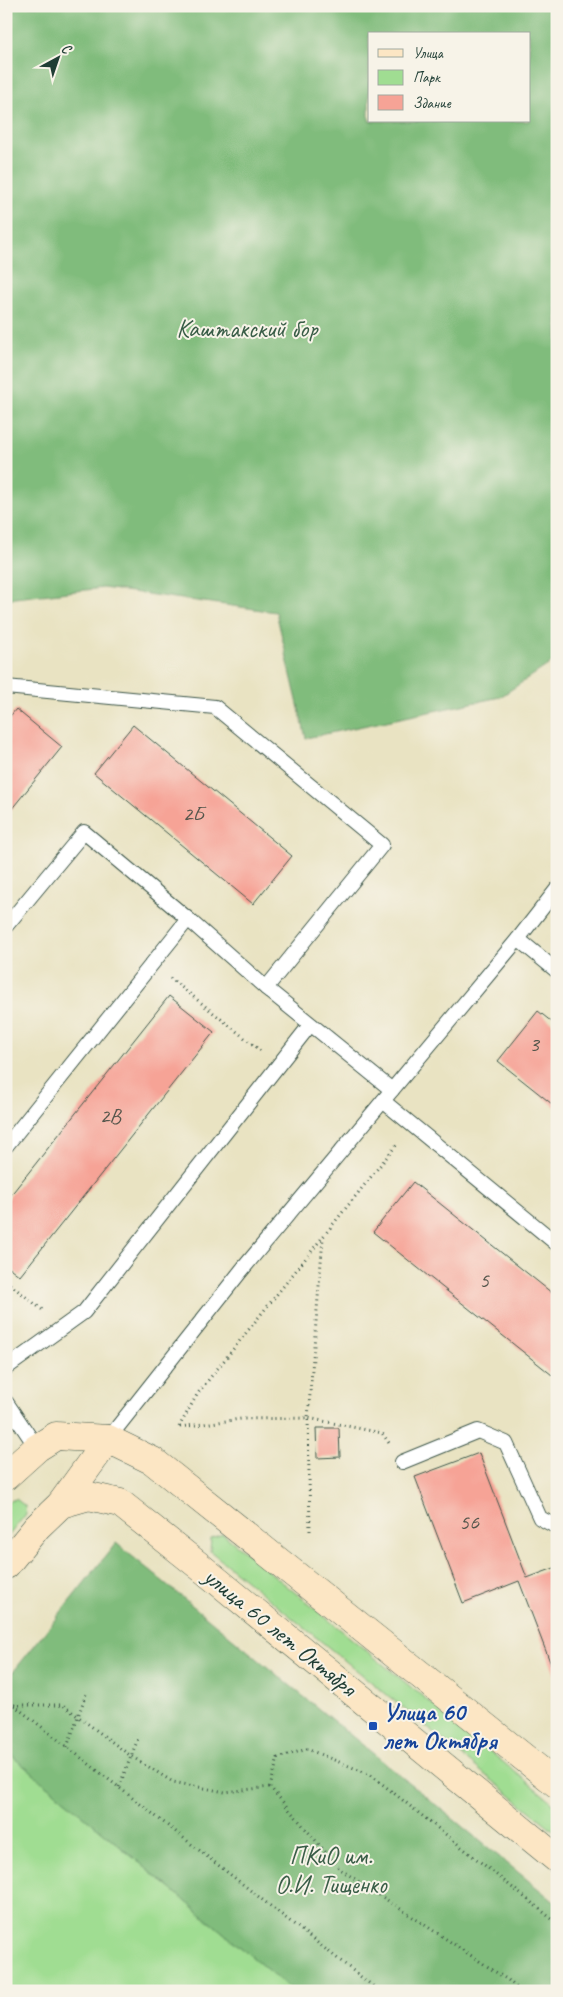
<svg xmlns="http://www.w3.org/2000/svg" width="563" height="1997" font-family="Caveat,sans-serif">
  <style>
    .green { fill: #a0dd92; stroke: #608d63 }
    .forest { fill: #80bc7c; stroke: #507c58; fill-rule: evenodd }
    .building { fill: #f6a396 }
    .lines { fill: none; stroke-linecap: round; stroke-linejoin: round }
    .service-casing { stroke: #3d5649; stroke-width: 16 }
    .secondary-casing { stroke: #3d5649; stroke-width: 29 }
    .path { stroke: #3d5649; stroke-width: 3; stroke-dasharray: 1 4; stroke-linecap: butt }
    .service { stroke: #fff; stroke-width: 14 }
    .secondary { stroke: #fce6c4; stroke-width: 28 }
    .transit-dot { fill: #1a4fb4; stroke: #f7f3e8; stroke-width: 2 }
    .labels { text-anchor: middle; dominant-baseline: central; stroke-width: 4; stroke-linejoin: round; paint-order: stroke }
    .number-label { font-size: 22px; fill: #55564c }
    .park-label { font-size: 25px; fill: #395d47; stroke: #f7f3e8 }
    .street-label { font-size: 25px; fill: #1f3d34; stroke: #f7f3e8 }
    .transit-label { font-size: 25px; font-weight: bold; fill: #164399; stroke: #f7f3e8; text-anchor: start }
  </style>
  <rect width="100%" height="100%" fill="#f7f3e8"/>
  <filter id="ink" filterUnits="userSpaceOnUse"><feTurbulence type="fractalNoise" baseFrequency=".02" numOctaves="2"/><feDisplacementMap in="SourceGraphic" scale="10" xChannelSelector="R" yChannelSelector="G"/><feConvolveMatrix kernelMatrix="1 2 1 2 8 2 1 2 1" color-interpolation-filters="sRGB"/></filter>
  <filter id="wash" filterUnits="userSpaceOnUse"><feTurbulence type="fractalNoise" baseFrequency=".0096" numOctaves="4" result="noise"/><feDisplacementMap in="SourceGraphic" scale="20" xChannelSelector="R" yChannelSelector="G"/><feGaussianBlur stdDeviation="1.12" result="paint"/><feColorMatrix in="noise" values="0 0 0 0 0 0 0 0 0 0 0 0 0 0 0 0 0 1.4 0 .05"/><feComposite in="paint" operator="in"/></filter>
  <g filter="url(#wash)">
    <rect width="100%" height="100%" fill="#e9e3c2"/>
    <g class="green">
      <path d="M16 1499 25 1506 26 1514 6 1539V1502Z"/>
      <path d="M223 1534 557 1806V1833L210 1551 211 1538Z"/>
      <path d="M6 1751 293 1991H6Z"/>
    </g>
    <g class="forest">
      <path d="M6 6H557V659L500 697 306 738 276 612 103 588 6 599ZM369 34H529V121H369Z"/>
      <path d="M116 1543 557 1904V1991H293L6 1751V1681Z"/>
    </g>
    <g id="blocks">
      <g class="building">
        <path d="M16 709 62 747 6 816V721Z"/>
        <path d="M133 725 292 856 253 904 94 773Z"/>
        <path d="M169 996 214 1032 20 1276 6 1265V1201Z"/>
        <path d="M538 1011 557 1026V1108L498 1061Z"/>
        <path d="M413 1182 557 1297V1379L373 1232Z"/>
        <path d="M316 1428H339L340 1457 317 1458Z"/>
        <path d="M479 1453 527 1578 557 1567V1680L519 1581 463 1603 415 1477Z"/>
      </g>
    </g>
  </g>
  <g filter="url(#ink)">
    <use href="#blocks" fill-opacity="0" stroke="#3d5649" stroke-width="1"/>
    <g class="lines">
      <g class="service-casing">
        <g id="service">
          <path d="M6 687 215 707 382 845 266 988"/>
          <path d="M6 926 84 832 188 919 266 988 392 1090"/>
          <path d="M518 939 557 971"/>
          <path d="M383 1101 557 1244"/>
          <path d="M6 1146 188 919"/>
          <path d="M6 1368 84 1312 310 1025"/>
          <path d="M6 1402 37 1448"/>
          <path d="M108 1439 241 1271 518 939 557 889"/>
          <path d="M402 1462 478 1431 506 1443 540 1518 557 1527"/>
        </g>
      </g>
      <g class="secondary-casing">
        <g id="secondary">
          <path d="M6 1476 37 1448 56 1436 108 1439 153 1461 557 1784"/>
          <path d="M61 1504 108 1439"/>
          <path d="M6 1565 37 1527 61 1504 89 1496 120 1503 198 1565 557 1859"/>
        </g>
      </g>
      <g class="path">
        <path d="M170 978 261 1051"/>
        <path d="M6 1281 45 1312"/>
        <path d="M179 1427 198 1393 398 1143"/>
        <path d="M180 1427 241 1419 308 1418 382 1433 389 1443"/>
        <path d="M310 1531 308 1418 323 1238"/>
        <path d="M6 1699 379 1991"/>
        <path d="M14 1705H63L131 1756 173 1782 225 1792 270 1787"/>
        <path d="M67 1747 86 1694"/>
        <path d="M119 1787 139 1736"/>
        <path d="M520 1991 508 1980 340 1869 270 1787 278 1758 307 1749 371 1775 557 1923"/>
      </g>
      <use href="#service" class="service"/>
      <use href="#secondary" class="secondary"/>
    </g>
  </g>
  <rect class="transit-dot" x="368" y="1721" width="10" height="10" rx="2.5"/>
  <g class="labels">
    <g class="number-label">
      <text x="193" y="814">2Б</text>
      <text x="534" y="1044">3</text>
      <text x="110" y="1116">2В</text>
      <text x="484" y="1280">5</text>
      <text x="469" y="1522">56</text>
    </g>
    <g class="park-label">
      <text x="247" y="329">Каштакский бор</text>
      <text x="331" y="1856">ПКиО им.<tspan x="331" dy="29">О.И. Тищенко</tspan></text>
    </g>
    <g class="street-label">
      <text transform="translate(280 1632) rotate(39)">улица 60 лет Октября</text>
    </g>
    <g class="transit-label">
      <text x="383" y="1712">Улица 60<tspan x="383" dy="29">лет Октября</tspan></text>
    </g>
  </g>
  <rect width="563" height="1997" fill="none" stroke="#f7f3e8" stroke-width="25"/>
  <rect x="368" y="32" width="162" height="90" fill="#f7f3e8" stroke="#a1aaa0"/>
  <rect x="378" y="49" width="25" height="8" fill="#fce6c4" stroke="#a1aaa0"/>
  <text x="413" y="58" font-size="15" fill="#1f3d34">Улица</text>
  <rect x="378" y="70" width="25" height="15" fill="#a0dd92" stroke="#a1aaa0"/>
  <text x="413" y="82" font-size="15" fill="#1f3d34">Парк</text>
  <rect x="378" y="95" width="25" height="15" fill="#f6a396" stroke="#a1aaa0"/>
  <text x="413" y="108" font-size="15" fill="#1f3d34">Здание</text>
  <g transform="translate(58 58) rotate(40)" stroke="#f7f3e8" stroke-width="4" paint-order="stroke">
  <path d="M0-4L9 19L0 12L-9 19Z" fill="#1f3d34"/>
  <text y="-8" font-size="14" font-weight="bold" text-anchor="middle" fill="#1f3d34">С</text>
  </g>
</svg>
